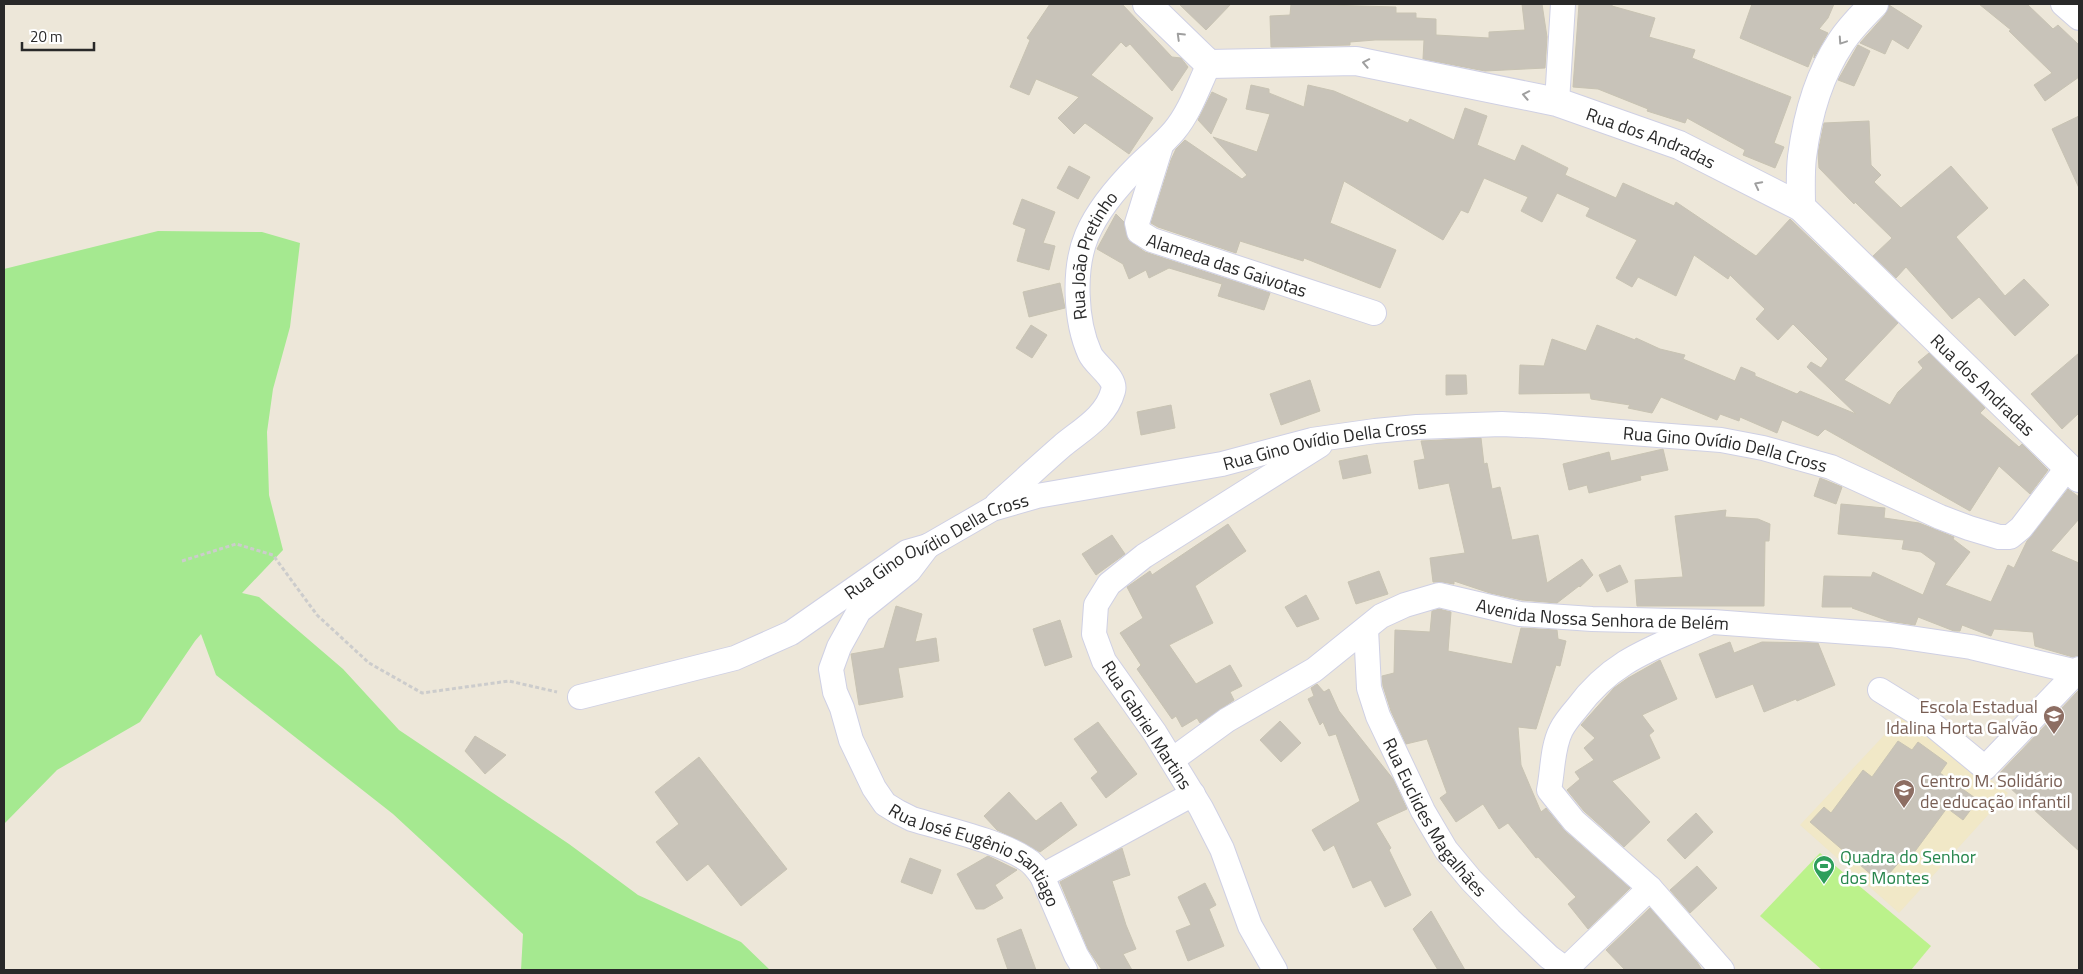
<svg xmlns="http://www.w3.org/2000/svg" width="2083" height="974" font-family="'Titillium Web',sans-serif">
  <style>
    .education { fill: #f1e8c7 }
    .green { fill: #a5e990 }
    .pitch { fill: #bbf28b }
    .building { fill: #c8c3b9; stroke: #c8c3b3 }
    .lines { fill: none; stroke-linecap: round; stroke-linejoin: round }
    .street-casing { stroke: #cfd0e4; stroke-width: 26 }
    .secondary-casing { stroke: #cfd0e4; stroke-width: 30 }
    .path { stroke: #ccc; stroke-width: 3; stroke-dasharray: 4 2.5; stroke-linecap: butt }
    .street { stroke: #fff; stroke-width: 24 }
    .secondary { stroke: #fff; stroke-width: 28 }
    .oneway { stroke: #9f9f9f }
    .labels { text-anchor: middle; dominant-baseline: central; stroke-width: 5; stroke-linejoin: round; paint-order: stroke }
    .street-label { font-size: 18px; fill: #292929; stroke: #fff }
    .education-label { font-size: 18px; fill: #785e54; stroke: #fff; text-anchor: end }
    .leisure-label { font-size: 18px; fill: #27864d; stroke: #fff; text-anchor: start }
  </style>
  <rect width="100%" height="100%" fill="#ede7d9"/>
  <path class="education" d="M1904 714 2008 793 1899 913 1800 825Z"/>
  <path class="green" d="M158 231 262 232 300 243 290 327 273 389 267 432 269 495 283 550 242 593 259 597 343 669 399 730 569 844 638 895 741 942 770 970H521L523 934 393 814 216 675 201 634 195 641 140 722 57 770 4 824V269Z"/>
  <path class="pitch" d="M1820 853 1931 946 1911 970H1822L1760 916Z"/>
  <g class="building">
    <path d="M1050 4H1122L1172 57 1181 58 1188 67 1172 91 1130 44 1126 47 1121 42 1091 75 1153 118 1129 154 1085 123 1074 134 1058 118 1079 97 1036 79 1029 95 1010 87 1030 40 1027 38Z"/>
    <path d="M1179 4H1231L1206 30Z"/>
    <path d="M1291 4 1396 7V13H1416V18L1436 19V35L1489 38V32L1525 30 1522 4H1542L1547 37 1545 68 1485 71 1423 59 1424 40H1375L1350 42V45L1271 47 1270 16 1290 15Z"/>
    <path d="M1579 4H1612V6L1655 18 1649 37 1695 50 1692 58 1791 97 1774 143 1784 147 1775 168 1743 155 1745 150 1687 118 1685 123 1647 111 1648 109 1598 89 1573 87Z"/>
    <path d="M1752 4H1834L1828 18 1819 29 1828 33 1814 58V52L1808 67 1740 38Z"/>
    <path d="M1979 4H2027L2053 29 2058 25 2079 45V77L2045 101 2034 85 2052 73 2009 31 2011 30Z"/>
    <path d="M1889 5 1922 26 1908 49 1892 39 1885 54 1860 43 1885 15Z"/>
    <path d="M1858 45 1870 51 1854 86 1838 80Z"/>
    <path d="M1251 85 1269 89V93L1304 107 1308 85 1334 91 1408 123 1410 119 1454 140 1465 108 1487 116 1477 145 1515 161 1522 145 1568 168 1565 175 1616 198 1623 183 1674 206 1676 202 1756 256 1790 219 1898 323 1844 380 1890 405 1898 392 1923 368 1918 362 1929 353 1985 408 1980 413 2019 447 2022 444 2048 470 2030 494 1999 466 1970 511 1825 429 1818 436 1782 420 1777 433 1740 417 1739 421 1720 414 1717 420 1661 397 1652 413 1628 408 1630 405 1591 399 1590 393 1519 394 1520 365 1544 366 1552 339 1586 351 1597 325 1635 340 1636 338 1660 349 1685 355 1683 359 1735 381 1741 367 1755 373V376L1797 394 1800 391 1856 414 1807 367 1811 362 1821 368 1828 359 1793 324 1778 340 1756 319 1765 309 1730 275 1728 279 1694 255 1676 296 1638 277 1632 287 1616 278 1637 240 1586 216 1590 208 1557 193 1542 222 1521 211 1528 197 1484 178 1468 213 1461 210 1443 240 1344 181 1330 223 1396 250 1380 288 1304 258 1303 261 1240 241 1236 253 1158 227 1151 223 1171 160 1176 149 1185 140 1242 179 1247 175 1213 137 1257 152 1270 114 1246 109Z"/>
    <path d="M1212 92 1227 99 1211 134 1198 120Z"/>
    <path d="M2079 116V188L2052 129Z"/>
    <path d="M1869 121 1871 165 1881 175 1874 182 1901 208 1951 166 1988 208 1956 237 2005 296 2024 279 2049 305 2015 336 1979 297 1952 319 1906 267 1896 278 1873 256 1892 238 1855 202 1854 204 1819 168 1818 153 1824 123Z"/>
    <path d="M1069 166 1090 177 1078 199 1057 188Z"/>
    <path d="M1022 199 1055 212 1043 243 1055 246 1049 270 1017 261 1026 229 1013 224Z"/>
    <path d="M1116 214 1124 222 1128 240 1145 252 1270 293 1264 310 1218 296 1222 284 1169 268 1149 278 1146 270 1129 279 1123 264 1097 249Z"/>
    <path d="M1060 283 1065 308 1029 317 1023 292Z"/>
    <path d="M1031 325 1047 335 1032 358 1016 348Z"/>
    <path d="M2079 353V413L2062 429 2031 394Z"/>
    <path d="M1446 375H1466L1467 394 1446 395Z"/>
    <path d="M1310 380 1320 411 1281 425 1270 394Z"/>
    <path d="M1171 405 1175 428 1141 435 1137 412Z"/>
    <path d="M1481 438 1484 464 1487 463 1492 489 1500 487 1512 540 1538 535 1547 583 1582 559 1593 575 1580 587 1579 586 1557 603 1522 600 1490 593 1454 581V584L1442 582H1433L1430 558 1465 553 1449 483 1419 489 1414 461 1425 459 1421 441Z"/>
    <path d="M1663 449 1668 470 1640 476 1641 480 1589 493 1587 485 1569 490 1563 464 1609 452 1611 461Z"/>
    <path d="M1367 455 1371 473 1343 479 1339 461Z"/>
    <path d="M1820 478 1842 487 1836 504 1814 496Z"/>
    <path d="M2068 489 2079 497V519L2051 551 2079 563V655L2073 657 2035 646 2033 632 1994 629 1991 636 1962 625 1960 631H1954L1918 617 1915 625 1889 621 1852 608 1853 607H1822L1824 576 1871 577 1873 572 1923 595 1936 563 1921 552 1902 549 1904 540 1838 534 1841 504 1885 508 1884 518 1919 523 1954 537 1953 539 1970 552 1945 585 1991 602 2008 565 2014 568 2027 541Z"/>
    <path d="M1726 510 1725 517 1758 519 1770 524 1769 541H1765L1764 606H1637L1635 580 1683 577 1675 516Z"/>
    <path d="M1228 524 1246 551 1195 586 1213 623 1169 645 1196 684 1230 665 1242 686 1230 692 1234 700 1200 723 1197 718 1182 727 1176 716 1172 719 1137 669 1141 665 1120 633 1143 618 1127 587 1150 571 1152 575Z"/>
    <path d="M1112 535 1125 554 1096 575 1082 554Z"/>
    <path d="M1620 565 1628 582 1607 592 1599 575Z"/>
    <path d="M1379 571 1388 594 1356 604 1348 582Z"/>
    <path d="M1306 595 1319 619 1297 627 1285 607Z"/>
    <path d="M896 606 922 614 915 642 936 638 939 661 898 668 903 697 859 705 851 654 884 648Z"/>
    <path d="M1439 609 1451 612 1448 651 1512 664 1521 628 1557 630 1558 639 1566 641 1560 666 1556 665 1536 729 1518 727 1521 765 1541 812 1546 808 1565 831 1630 888 1588 929 1568 904 1576 897 1538 857 1536 858 1508 823 1499 829 1483 804 1456 822 1440 798 1447 793 1427 739 1406 744 1391 711 1383 686 1382 676 1394 673 1395 630 1430 632 1432 611Z"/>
    <path d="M1060 620 1072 657 1045 666 1033 629Z"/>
    <path d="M1730 642 1734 653 1762 642 1818 643 1835 685 1797 701 1796 699 1764 712 1753 684 1716 698 1699 654Z"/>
    <path d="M1660 660 1677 699 1642 715 1654 731 1649 735 1660 758 1612 781 1650 822 1624 847 1584 811 1567 790 1580 779 1575 772 1594 760 1584 748 1595 738 1581 725 1614 688 1628 678Z"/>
    <path d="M1317 684 1324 692 1329 689 1339 711 1393 779 1407 809 1376 823 1391 848 1389 850 1411 895 1385 907 1371 880 1353 888 1334 845 1324 851 1312 830 1360 801 1336 734 1329 736 1323 722 1320 725 1308 699 1314 696 1311 688Z"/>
    <path d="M2079 690V851L1997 776Z"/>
    <path d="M1280 721 1301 743 1281 762 1260 740Z"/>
    <path d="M1098 722 1137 774 1106 798 1091 778 1098 772 1074 739Z"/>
    <path d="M475 736 506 755 485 774 465 751Z"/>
    <path d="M1898 741 1912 750 1918 742 1947 763 1940 773 1978 800 1963 820 1947 808 1913 854 1909 851 1881 883 1810 822 1824 807 1831 813 1863 770 1872 777Z"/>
    <path d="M699 757 787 869 741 906 708 864 687 881 656 842 679 824 655 792Z"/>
    <path d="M1009 792 1036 821 1061 802 1077 825 1040 852 1021 841 997 830 984 816Z"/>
    <path d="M1696 813 1713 832 1685 859 1667 840Z"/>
    <path d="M1122 848 1130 875 1112 881 1126 925 1136 949 1123 954 1132 970H1102L1088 949 1060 882Z"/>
    <path d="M988 856 1017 870 995 885 1003 898 984 909H976L957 874Z"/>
    <path d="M910 858 941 870 932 894 901 882Z"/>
    <path d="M1697 866 1717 888 1690 913 1670 890Z"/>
    <path d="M1205 883 1216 905 1209 909 1224 946 1188 961 1176 931 1191 925 1178 897Z"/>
    <path d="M1650 908 1697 962 1702 970H1625L1606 950Z"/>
    <path d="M1431 911 1465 970H1438L1413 929Z"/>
    <path d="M1021 929 1036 970H1008L997 939Z"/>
  </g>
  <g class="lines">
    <g class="street-casing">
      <g id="street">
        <path d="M2063 4 2079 18"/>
        <path d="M1557 102 1563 4"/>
        <path id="s1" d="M1161 146 1137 223 1139 232 1152 240 1374 313"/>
        <path id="s2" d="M997 504C1019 485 1040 465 1062 446 1081 430 1106 417 1113 391 1117 378 1095 365 1090 354 1075 321 1073 268 1087 235 1098 209 1118 186 1138 166 1150 154 1163 144 1174 131 1190 112 1198 87 1209 64"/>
        <path id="s3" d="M928 546 909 571 859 611 839 647 831 669 835 692 842 708 851 740 874 788 885 804 898 812 912 819C945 829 999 841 1026 859 1033 863 1037 869 1042 876L1076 955 1085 970"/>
        <path d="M1707 624C1654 648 1613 659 1577 708 1571 715 1565 722 1561 730 1552 748 1553 770 1549 790L1574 821 1650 888 1722 970"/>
        <path id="s4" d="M1366 629 1369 688 1378 716 1423 811 1446 850 1471 880 1510 920 1549 957 1567 970"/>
        <path d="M1880 690 1922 716 1985 768 2077 672"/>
        <path id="s5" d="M580 697 735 658 791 633 907 552 928 546 992 509 1037 496 1222 464 1312 440 1375 431 1417 427 1502 424 1544 426 1721 440 1763 448 1831 467 1940 517 1969 528 1999 537H2010L2021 528 2068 467"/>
        <path id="s6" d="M1172 760 1227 720 1314 670 1381 616 1405 605 1439 595 1520 614 1592 619 1713 622 1890 635 1971 647 2077 672 2079 669"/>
        <path d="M1042 876 1193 794"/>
        <path d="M1566 969 1650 888"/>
        <path d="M1275 970 1250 926 1222 849 1201 808 1155 733 1104 661 1094 634 1096 605 1109 584 1144 556 1320 445"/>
      </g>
    </g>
    <g class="secondary-casing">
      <g id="secondary">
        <path id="s7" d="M1147 4 1209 64 1356 61 1557 102 1679 145 1801 207 2079 478"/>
        <path d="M1801 207C1801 191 1800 174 1802 157 1807 118 1819 75 1841 42 1850 28 1862 16 1874 4"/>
      </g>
    </g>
    <path class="path" d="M182 561 236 544 273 555 317 615 369 663 422 693 509 681 557 692"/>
    <use href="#street" class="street"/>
    <use href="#secondary" class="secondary"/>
  </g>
  <defs><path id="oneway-chevron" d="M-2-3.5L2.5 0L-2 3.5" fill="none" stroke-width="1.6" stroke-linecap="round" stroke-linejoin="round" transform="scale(1.25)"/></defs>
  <g class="oneway">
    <use href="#oneway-chevron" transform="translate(1180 36) rotate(-136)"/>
    <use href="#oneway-chevron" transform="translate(1842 41) rotate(124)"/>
    <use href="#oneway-chevron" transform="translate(1366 63) rotate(-169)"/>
    <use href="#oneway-chevron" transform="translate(1526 95) rotate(-169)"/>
    <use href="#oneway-chevron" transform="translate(1758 185) rotate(-153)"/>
  </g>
  <defs>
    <g id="school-pin" transform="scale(1.125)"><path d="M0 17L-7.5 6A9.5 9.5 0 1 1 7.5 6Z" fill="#8d6e63" stroke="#fff"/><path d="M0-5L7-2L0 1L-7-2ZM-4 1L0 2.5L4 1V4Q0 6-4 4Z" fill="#fff"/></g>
    <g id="stadium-pin" transform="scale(1.125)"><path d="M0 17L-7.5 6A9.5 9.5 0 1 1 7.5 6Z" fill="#2e9e5b" stroke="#fff"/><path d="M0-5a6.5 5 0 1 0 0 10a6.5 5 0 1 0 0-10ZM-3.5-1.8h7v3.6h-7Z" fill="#fff"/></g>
  </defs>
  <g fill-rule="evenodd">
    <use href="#school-pin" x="2054" y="716"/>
    <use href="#school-pin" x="1904" y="790"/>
    <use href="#stadium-pin" x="1824" y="866"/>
  </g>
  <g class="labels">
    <g class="street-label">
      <text stroke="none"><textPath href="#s7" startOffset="539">Rua dos Andradas</textPath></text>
      <text stroke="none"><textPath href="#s2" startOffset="312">Rua João Pretinho</textPath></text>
      <text stroke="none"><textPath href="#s1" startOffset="184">Alameda das Gaivotas</textPath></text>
      <text stroke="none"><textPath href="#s7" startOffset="959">Rua dos Andradas</textPath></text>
      <text stroke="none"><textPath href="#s5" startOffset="798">Rua Gino Ovídio Della Cross</textPath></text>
      <text stroke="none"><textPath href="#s5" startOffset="1202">Rua Gino Ovídio Della Cross</textPath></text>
      <text stroke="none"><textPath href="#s5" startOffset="392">Rua Gino Ovídio Della Cross</textPath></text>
      <text stroke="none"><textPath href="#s6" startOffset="482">Avenida Nossa Senhora de Belém</textPath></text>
      <text transform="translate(1147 725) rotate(57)">Rua Gabriel Martins</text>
      <text stroke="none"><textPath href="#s4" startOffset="205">Rua Euclides Magalhães</textPath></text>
      <text stroke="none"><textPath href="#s3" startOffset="414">Rua José Eugênio Santiago</textPath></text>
    </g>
    <g class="education-label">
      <text x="2038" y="706">Escola Estadual<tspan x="2038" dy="21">Idalina Horta Galvão</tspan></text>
      <text x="1920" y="780" text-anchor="start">Centro M. Solidário<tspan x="1920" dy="21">de educação infantil</tspan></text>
    </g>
    <g class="leisure-label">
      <text x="1840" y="856">Quadra do Senhor<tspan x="1840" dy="21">dos Montes</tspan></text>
    </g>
  </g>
  <rect width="2083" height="974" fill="none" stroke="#292929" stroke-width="10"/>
  <path d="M22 42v8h72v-8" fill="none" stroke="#292929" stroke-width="2.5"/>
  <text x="30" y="42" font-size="15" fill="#292929" stroke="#ffffff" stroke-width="4" paint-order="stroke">20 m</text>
</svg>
